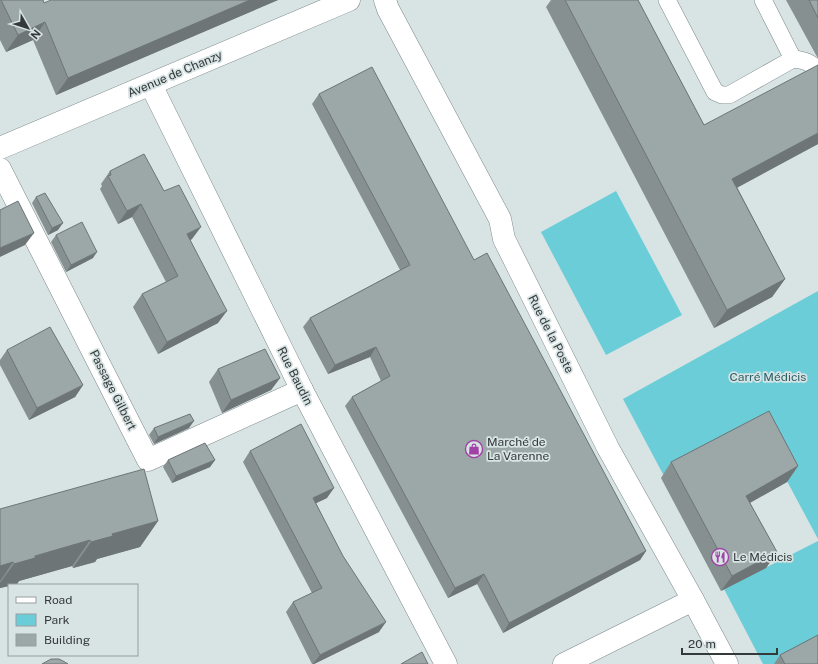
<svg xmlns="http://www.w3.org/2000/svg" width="818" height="664" font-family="'Public Sans',sans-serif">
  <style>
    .green { fill: #6acdd8 }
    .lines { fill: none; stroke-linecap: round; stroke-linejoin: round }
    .lane-casing { stroke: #7d8889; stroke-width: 18 }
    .street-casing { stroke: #7d8889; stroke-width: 23 }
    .lane { stroke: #fff; stroke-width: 17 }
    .street { stroke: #fff; stroke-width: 22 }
    .wall { fill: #869090 }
    .shaded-wall { fill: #6d7576 }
    .building { fill: #9ca7a8; stroke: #6d7576 }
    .labels { text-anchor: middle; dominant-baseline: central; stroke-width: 3.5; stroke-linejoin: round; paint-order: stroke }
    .street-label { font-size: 12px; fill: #343939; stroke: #d8e3e4 }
    .park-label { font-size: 12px; fill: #285f65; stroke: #d8e3e4 }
    .poi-label { font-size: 12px; fill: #343939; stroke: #d8e3e4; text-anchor: start }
  </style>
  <rect width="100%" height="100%" fill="#d8e3e4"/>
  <g class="green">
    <path d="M616 191 682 315 606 355 541 232Z"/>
    <path d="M818 291V539L758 427 664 476 623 399Z"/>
    <path d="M818 541V648L788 664H763L724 589Z"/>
  </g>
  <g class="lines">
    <g class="lane-casing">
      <g id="lane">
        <path d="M667 0 715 92 722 95H729L793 59 763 0"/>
        <path d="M793 59C804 60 811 62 818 71"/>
      </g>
    </g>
    <g class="street-casing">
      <g id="street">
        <path d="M385 0 388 9 500 219 504 239 608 448 693 600 727 664"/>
        <path d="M151 85 302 390 446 664"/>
        <path d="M0 148 349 0"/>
        <path d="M0 169 148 460 302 390"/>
        <path d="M564 664 693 600"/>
      </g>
    </g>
    <use href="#lane" class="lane"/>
    <use href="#street" class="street"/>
  </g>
  <g class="wall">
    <path d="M0 0H43L44 3 278 0 56 95 33 40 6 52 0 40Z"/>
    <path d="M551 0H638L704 125 818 144 737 187 785 279 772 297 714 328 546 7Z"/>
    <path d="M786 0H818V58L816 55Z"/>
    <path d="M319 94 474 260 646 551 640 560 503 633 477 584 448 598 345 406 352 397 381 381 370 357 328 374 303 327 310 318 400 270 312 104Z"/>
    <path d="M110 171 164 191 192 239 190 240 218 323 158 354 133 307 142 294 166 282 132 217 118 224 100 189 102 186 101 184Z"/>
    <path d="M36 197 58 230 48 235 32 203Z"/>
    <path d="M56 235 93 258 66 272 51 242Z"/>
    <path d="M7 350 83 385 75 397 29 420 0 365V360Z"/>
    <path d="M218 369 280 378 271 390 222 413 209 382Z"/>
    <path d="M154 428H189L154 444 149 435Z"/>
    <path d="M250 451 327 498 316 503 379 632 314 664H312L286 612 293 602 312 593 243 462Z"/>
    <path d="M168 460H215L210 467 172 483 163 467Z"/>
    <path d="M671 462 798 466 787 482 750 503 777 552 766 568 721 591 661 478Z"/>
    <path d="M0 509 158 521 140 547 97 559 95 562 73 568 72 566 19 581 17 584 14 585H9V586L0 588Z"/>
    <path d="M780 655 818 664H774Z"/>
  </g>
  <g class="shaded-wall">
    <path d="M250 0H278L56 95 68 78Z"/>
    <path d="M45 22 33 40 6 52 18 35Z"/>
    <path d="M818 133V144L720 197 732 179Z"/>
    <path d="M141 204 132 217 118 224 127 211Z"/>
    <path d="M63 223 58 230 48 235 52 228Z"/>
    <path d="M201 227 192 239 178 247 187 234Z"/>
    <path d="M34 233 25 245 0 257V248Z"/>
    <path d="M97 252 93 258 66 272 71 265Z"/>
    <path d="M785 279 772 297 714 328 727 310Z"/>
    <path d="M227 311 218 323 158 354 167 342Z"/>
    <path d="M376 347 370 357 328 374 335 365Z"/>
    <path d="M280 378 271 390 222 413 231 400Z"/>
    <path d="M83 385 75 397 29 420 37 408Z"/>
    <path d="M194 421 189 428 154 444 158 437Z"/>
    <path d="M215 460 210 467 172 483 176 476Z"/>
    <path d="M798 466 787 482 735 511 746 496Z"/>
    <path d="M334 488 327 498 306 508 313 498Z"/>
    <path d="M158 521 140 547 97 559 95 562 73 568 91 542 112 534Z"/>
    <path d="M90 540 72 566 19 581 17 584 14 585H9V586L0 588V583L14 564 35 556Z"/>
    <path d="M646 551 640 560 503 633 509 623Z"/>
    <path d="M777 552 766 568 721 591 732 576Z"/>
    <path d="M13 562 0 581V566Z"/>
    <path d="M484 574 477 584 448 598 455 588Z"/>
    <path d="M386 622 379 632 314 664H313L320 655Z"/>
  </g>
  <g class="building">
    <path d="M1 0H43L44 3 51 0H250L68 78 45 22 18 35Z"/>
    <path d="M565 0H638L704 125 818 65V133L732 179 785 279 727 310Z"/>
    <path d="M809 0H818V18Z"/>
    <path d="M372 67 474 260 487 253 646 551 509 623 484 574 455 588 352 397 390 376 376 347 335 365 310 318 410 265 319 94Z"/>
    <path d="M144 154 164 191 179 185 201 227 187 234 227 311 167 342 142 294 178 276 141 204 127 211 108 176 111 175 110 171Z"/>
    <path d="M45 193 63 223 52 228 36 197Z"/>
    <path d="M18 201 34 233 0 248V210Z"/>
    <path d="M82 222 97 252 71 265 56 235Z"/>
    <path d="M50 327 83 385 37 408 7 350Z"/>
    <path d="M265 349 280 378 231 400 218 369Z"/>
    <path d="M769 411 798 466 746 496 777 552 732 576 671 462Z"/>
    <path d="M190 414 194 421 158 437 154 428Z"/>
    <path d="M301 424 334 488 313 498 343 556 386 622 320 655 293 602 322 588 250 451Z"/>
    <path d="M205 443 215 460 176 476 168 460Z"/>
    <path d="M144 469 158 521 112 534 113 536 91 542 90 540 35 556V558L14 564 13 562 0 566V509Z"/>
    <path d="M818 635V664H785L780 655Z"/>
    <path d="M422 652 428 664H401Z"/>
    <path d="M51 659H59L63 661 68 664H42Z"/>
  </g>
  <defs>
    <g id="shop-ring" transform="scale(0.9)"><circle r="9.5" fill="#d8e3e4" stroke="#a140a7" stroke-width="1.5"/><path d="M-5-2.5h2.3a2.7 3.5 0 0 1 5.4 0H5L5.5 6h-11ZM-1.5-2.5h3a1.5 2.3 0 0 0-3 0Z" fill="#a140a7"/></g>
    <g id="restaurant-ring" transform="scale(0.9)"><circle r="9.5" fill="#d8e3e4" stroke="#a140a7" stroke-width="1.5"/><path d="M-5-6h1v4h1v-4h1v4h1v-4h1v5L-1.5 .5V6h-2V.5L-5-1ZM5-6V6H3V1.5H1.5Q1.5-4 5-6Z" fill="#a140a7"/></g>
  </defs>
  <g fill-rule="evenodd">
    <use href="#shop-ring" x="474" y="449"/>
    <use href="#restaurant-ring" x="720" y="557"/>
  </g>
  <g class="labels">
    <g class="street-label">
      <text transform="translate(175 74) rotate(-23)">Avenue de Chanzy</text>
      <text transform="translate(551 334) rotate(63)">Rue de la Poste</text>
      <text transform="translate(295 376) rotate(63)">Rue Baudin</text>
      <text transform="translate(113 390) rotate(63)">Passage Gilbert</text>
    </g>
    <g class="park-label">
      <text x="768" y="377">Carré Médicis</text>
    </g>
    <g class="poi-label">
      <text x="487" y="442">Marché de<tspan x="487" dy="14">La Varenne</tspan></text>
      <text x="733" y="557">Le Médicis</text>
    </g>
  </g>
  <rect x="8" y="584" width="130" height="72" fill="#d8e3e4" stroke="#969fa0"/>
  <rect x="16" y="597" width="20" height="6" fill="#ffffff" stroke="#969fa0"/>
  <text x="44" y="604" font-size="12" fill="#343939">Road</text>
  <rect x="16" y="614" width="20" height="12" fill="#6acdd8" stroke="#969fa0"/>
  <text x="44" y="624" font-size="12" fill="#343939">Park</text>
  <rect x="16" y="634" width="20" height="12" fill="#9ca7a8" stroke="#969fa0"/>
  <text x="44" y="644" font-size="12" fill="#343939">Building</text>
  <g transform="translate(28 28) rotate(129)" stroke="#d8e3e4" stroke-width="3" paint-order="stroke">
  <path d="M0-3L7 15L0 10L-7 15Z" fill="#343939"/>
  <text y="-6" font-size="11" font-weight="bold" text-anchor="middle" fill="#343939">N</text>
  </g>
  <path d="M682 648v6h95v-6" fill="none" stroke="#343939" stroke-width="2"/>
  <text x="688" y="648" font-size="12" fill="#343939" stroke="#d8e3e4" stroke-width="3" paint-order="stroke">20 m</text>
</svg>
